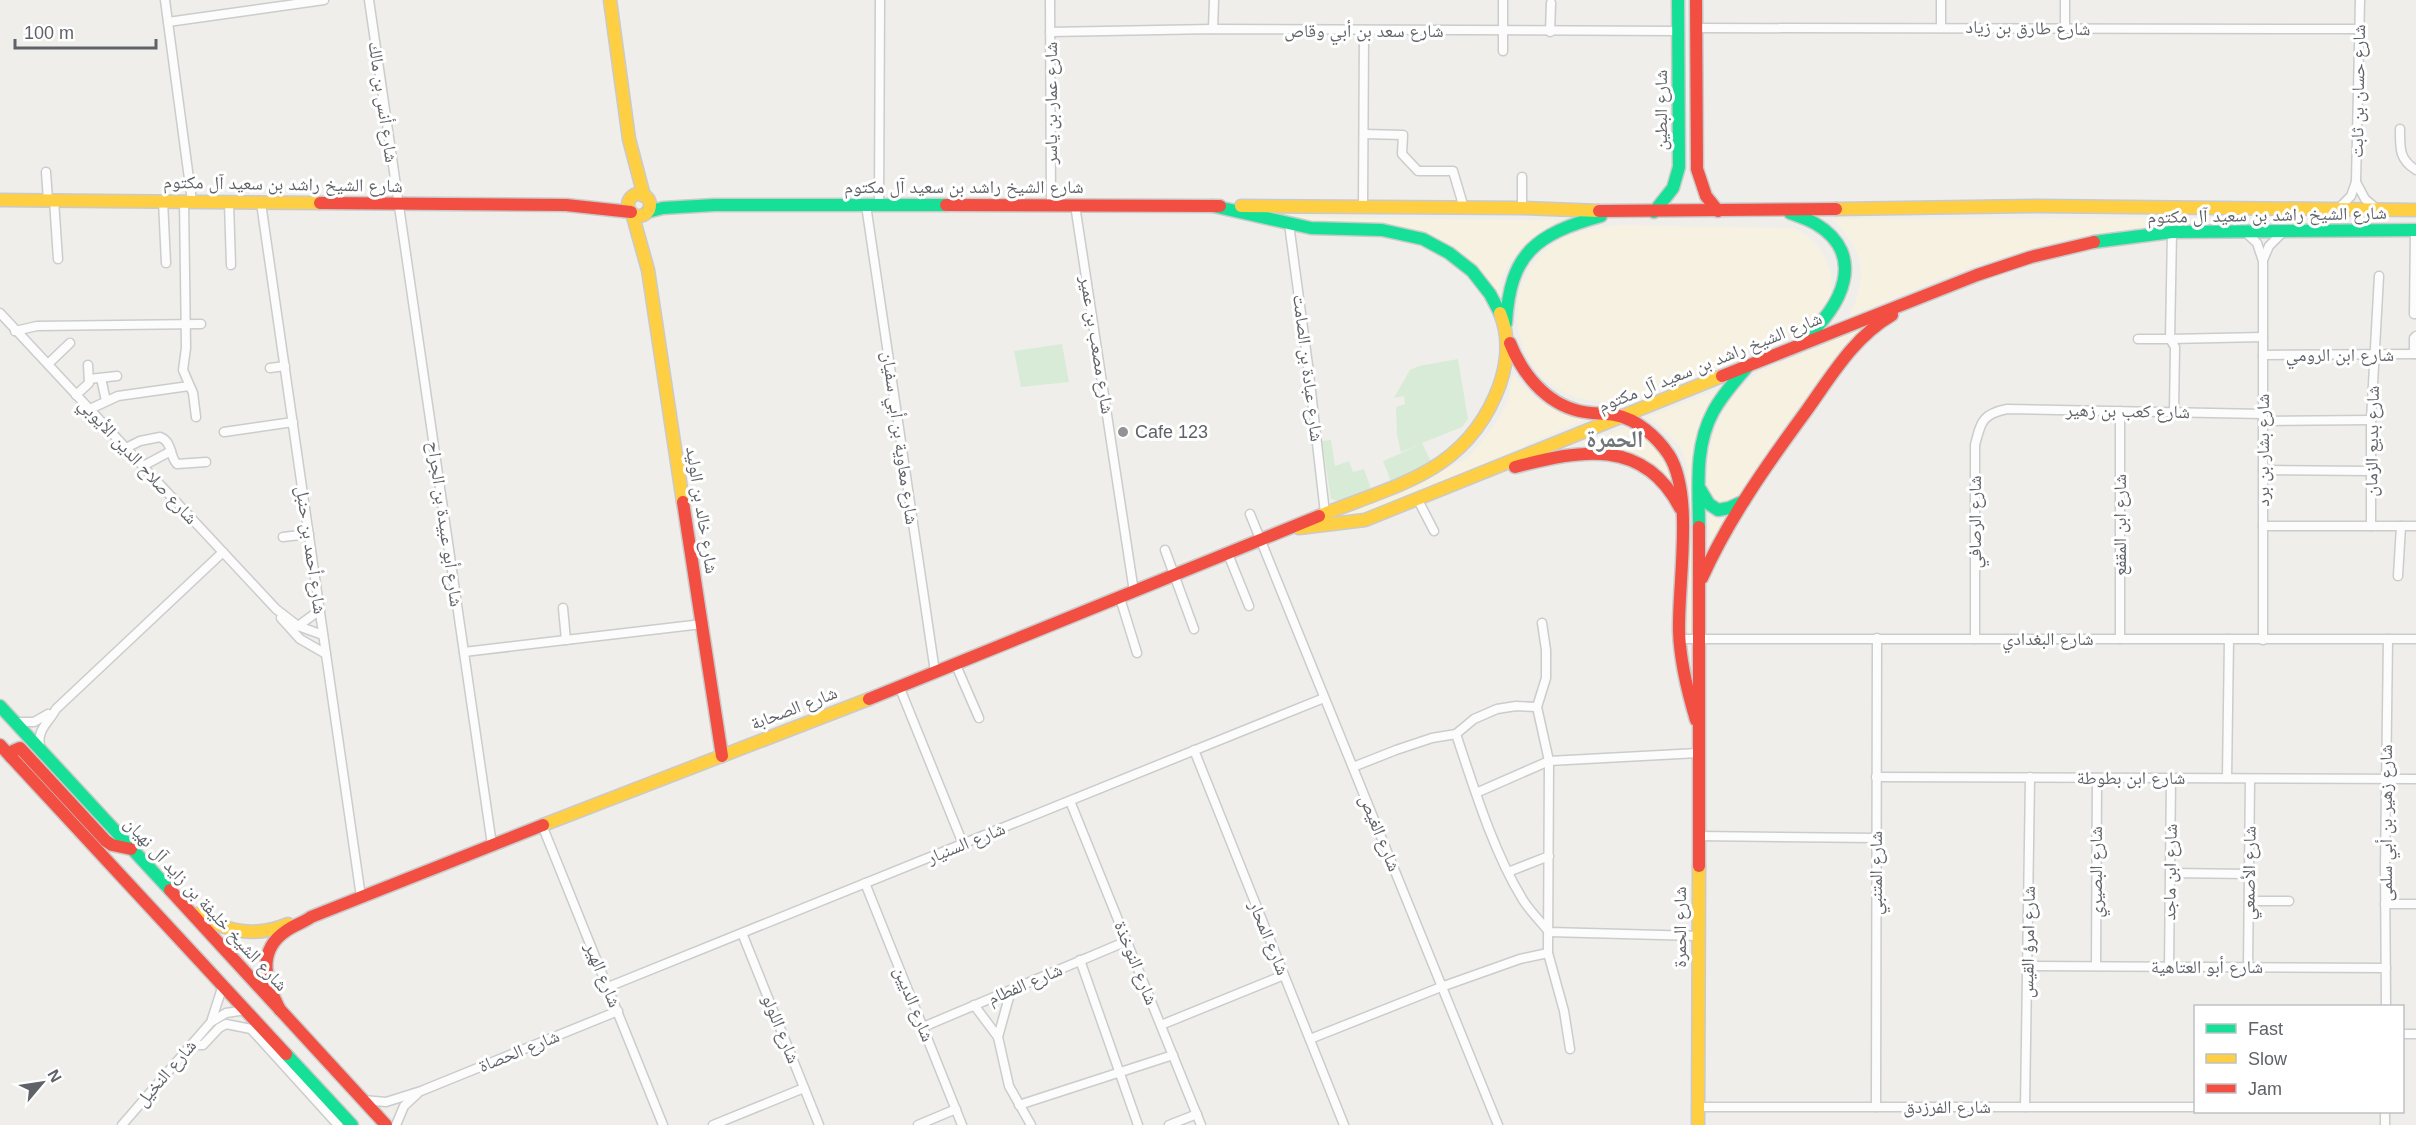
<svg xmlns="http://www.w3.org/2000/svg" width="2416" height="1125" font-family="Arial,'Noto Naskh Arabic',sans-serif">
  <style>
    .green { fill: #d8ebd6 }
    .sand { fill: #f6f1e1 }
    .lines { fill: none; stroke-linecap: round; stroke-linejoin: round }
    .street-casing { stroke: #cbcccc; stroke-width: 11 }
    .fast-casing { stroke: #cacacb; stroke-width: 15 }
    .slow-casing { stroke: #cacacb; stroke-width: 15 }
    .jam-casing { stroke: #cacacb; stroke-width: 15 }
    .street { stroke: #fdfcfc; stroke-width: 8 }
    .fast { stroke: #16e098; stroke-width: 12 }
    .slow { stroke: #ffcf43; stroke-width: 12 }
    .jam { stroke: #f24e42; stroke-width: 12 }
    .poi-dot { fill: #919496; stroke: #fff; stroke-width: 2 }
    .labels { text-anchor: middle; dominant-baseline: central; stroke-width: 6; stroke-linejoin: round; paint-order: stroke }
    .street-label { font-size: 18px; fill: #5f6368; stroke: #fff }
    .poi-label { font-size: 18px; fill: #5f6368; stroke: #fff; text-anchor: start }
    .district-label { font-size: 24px; font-weight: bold; fill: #70757a; stroke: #fff }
  </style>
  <rect width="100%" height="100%" fill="#efeeea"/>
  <g class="green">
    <path d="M1062 344 1069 382 1021 387 1014 351Z"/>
    <path d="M1458 359 1468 419 1462 427 1422 443 1432 464 1391 481 1383 461 1422 444 1401 452 1397 435 1396 407 1405 404 1404 396 1394 398 1410 370 1419 366Z"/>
    <path d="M1331 440 1335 466 1349 461 1353 472 1364 469 1371 489C1358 495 1345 505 1331 499L1322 441Z"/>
  </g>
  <g class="sand">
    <path d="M1290 215 1332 218 1559 220C1538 234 1514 251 1503 276 1500 282 1501 292 1500 299L1480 271 1458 251 1432 239 1291 223Z"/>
    <path d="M2152 218 2153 225 2066 239 1981 263 1850 316C1867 273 1866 252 1831 219Z"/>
    <path d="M1618 225 1794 228C1821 240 1840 274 1828 303 1823 314 1814 321 1805 328L1643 395C1623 401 1601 404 1579 398 1508 378 1495 281 1556 242 1574 230 1598 228 1618 225Z"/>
    <path d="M1862 328 1825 380 1813 389 1740 496 1732 504 1718 505C1708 495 1708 484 1708 470 1708 432 1727 395 1759 372Z"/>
    <path d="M1513 374C1533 400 1555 414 1588 418L1363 516 1334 518 1467 459 1491 430 1507 404Z"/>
    <path d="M1721 388 1710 405 1701 426 1695 633H1688C1688 595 1698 478 1681 449 1672 436 1660 427 1648 417Z"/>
    <path d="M1627 427C1657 445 1666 456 1673 491 1637 455 1629 445 1577 447Z"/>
    <path d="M1710 515 1719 520 1727 518 1709 548Z"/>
  </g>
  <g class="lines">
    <g class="street-casing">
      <g id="street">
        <path d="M165 0 192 201"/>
        <path d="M369 0 492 845"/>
        <path d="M1050 0 1051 205"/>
        <path d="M1941 0V27"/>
        <path d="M168 22 324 0"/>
        <path d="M1696 28 2360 29"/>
        <path d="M2065 28V0"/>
        <path d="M1213 29 1214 0"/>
        <path d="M1050 32 1213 29 1678 31"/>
        <path d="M1550 32 1551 3"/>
        <path d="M1503 51V0"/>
        <path d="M2400 129C2400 149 2399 159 2416 170"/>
        <path d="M1364 134 1403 135 1402 154 1418 171H1453L1464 208"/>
        <path d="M46 172 48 200"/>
        <path d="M2356 182 2365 199 2377 209"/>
        <path d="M54 200 58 259"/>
        <path d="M163 201 166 263"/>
        <path d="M184 201 186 348 183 370 193 393 196 417"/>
        <path d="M229 203 231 265"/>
        <path d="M261 203 361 897"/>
        <path d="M866 205 935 672"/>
        <path d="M879 205 880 0"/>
        <path d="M1075 205 1134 592"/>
        <path d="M1363 206 1364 32"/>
        <path d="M1522 208V177"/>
        <path d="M2338 209 2351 196 2356 182 2360 0"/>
        <path d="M1289 224 1308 365 1325 513"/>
        <path d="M2243 230 2257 243 2263 261V640"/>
        <path d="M2415 230 2414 314H2416"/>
        <path d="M2172 232 2170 339 2263 337"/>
        <path d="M2263 260 2269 246 2285 230"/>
        <path d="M0 313 276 609 298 626 323 635"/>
        <path d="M15 331 37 326 201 324"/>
        <path d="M2138 339H2170L2175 347 2174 411"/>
        <path d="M2414 354V338L2416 336"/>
        <path d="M2263 355 2416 354"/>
        <path d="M48 364 70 343"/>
        <path d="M270 368 285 366"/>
        <path d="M101 378 106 401"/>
        <path d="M89 379 117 376"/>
        <path d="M76 395 89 383 88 365"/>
        <path d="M90 409 118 396 189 386"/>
        <path d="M2263 421 2371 420"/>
        <path d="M224 432 293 422"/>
        <path d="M126 448 140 441 160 437C173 442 169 456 177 464L206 462"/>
        <path d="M143 466 171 451"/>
        <path d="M2263 470 2370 471"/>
        <path d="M1418 500 1434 531"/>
        <path d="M1250 514 1498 1125"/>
        <path d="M2263 526H2416"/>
        <path d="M2371 526V420L2379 276"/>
        <path d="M283 537 309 534"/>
        <path d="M1165 550 1194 629"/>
        <path d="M1228 554 1249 606"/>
        <path d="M2398 576 2401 526"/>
        <path d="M1120 598 1137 653"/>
        <path d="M563 608 566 640"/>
        <path d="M281 618 300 639 326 654"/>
        <path d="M1542 623 1546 650V678L1537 707 1549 761 1548 953 1564 1011 1570 1049"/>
        <path d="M298 626 320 610"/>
        <path d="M1680 639H2416"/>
        <path d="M1975 639V445C1981 422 1982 414 2007 409L2263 414"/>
        <path d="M2120 639V411"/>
        <path d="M464 652 702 624"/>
        <path d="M955 663 979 718"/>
        <path d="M899 686 963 844"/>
        <path d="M16 722H34L48 714"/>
        <path d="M1456 734C1474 788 1493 851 1523 900 1530 911 1540 921 1549 932L1698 936"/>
        <path d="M41 750C35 730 48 724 56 709L223 552"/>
        <path d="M1194 750 1344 1125"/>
        <path d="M1353 767 1396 750 1432 738 1456 734 1474 719 1497 709 1516 706 1537 707"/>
        <path d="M1876 777 2416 779"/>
        <path d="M2227 778 2229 639"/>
        <path d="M1476 793 1549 761 1698 753"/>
        <path d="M1070 801 1201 1125"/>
        <path d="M542 825 663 1125"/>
        <path d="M1698 836 1876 838"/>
        <path d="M1508 872 1549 856"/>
        <path d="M2170 873 2249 874"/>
        <path d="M865 883 962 1125"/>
        <path d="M2249 901H2289"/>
        <path d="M2385 904H2416"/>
        <path d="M742 933 819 1125"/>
        <path d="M1080 960 1138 1125"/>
        <path d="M2028 966 2386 968"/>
        <path d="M2096 966 2097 778"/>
        <path d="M2169 967 2171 778"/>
        <path d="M2248 967 2250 779"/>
        <path d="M608 987 1324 698"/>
        <path d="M974 1005 998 1037 1009 1086 1031 1125"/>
        <path d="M2386 1006 2385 867 2388 639"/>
        <path d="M212 1019 223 985"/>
        <path d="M1161 1025 1284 975"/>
        <path d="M923 1027 1127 941"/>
        <path d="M2402 1034H2416"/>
        <path d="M998 1037 1011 990"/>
        <path d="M1310 1039 1441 987 1520 959 1548 953"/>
        <path d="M193 1043 197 1045H203L219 1028 226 1024 251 1029 338 1125"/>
        <path d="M363 1100 386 1102 421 1091 618 1011"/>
        <path d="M1019 1105 1173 1055"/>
        <path d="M1698 1107H2196"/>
        <path d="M1876 1107 1877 638"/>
        <path d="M2025 1107 2030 777"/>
        <path d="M122 1125 211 1022 226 1013 246 1010"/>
        <path d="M396 1125 404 1106 418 1093"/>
        <path d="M713 1125 804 1088"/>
        <path d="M918 1125 956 1109"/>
        <path d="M1169 1125 1197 1114"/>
        <path d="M2385 1125V1112"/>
      </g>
    </g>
    <g class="fast-casing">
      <g id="fast">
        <path d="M1213 206 1311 228 1382 230 1423 239 1449 253 1472 271 1490 294 1500 313"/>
        <path d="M647 212 663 208 714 205H946"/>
        <path d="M1654 212 1673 188 1679 167 1678 0"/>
        <path d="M1790 213C1798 216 1808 219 1816 224 1868 255 1841 308 1805 338"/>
        <path d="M2094 242 2172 232 2416 230"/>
        <path d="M1506 323C1510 253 1536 234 1601 216"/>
        <path d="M1700 489 1709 504 1718 510 1729 508 1744 501"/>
        <path d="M1699 527C1699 488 1694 447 1713 412 1722 395 1735 381 1747 367"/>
        <path d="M0 706 170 890"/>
        <path d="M286 1054 352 1125"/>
      </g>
    </g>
    <g class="slow-casing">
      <g id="slow">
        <path d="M610 0 629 139 644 196"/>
        <circle cx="639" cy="205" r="11"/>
        <path d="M0 200 320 203"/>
        <path d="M1241 206 1522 208 1599 211"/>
        <path d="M1836 209 2039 206 2416 210"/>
        <path d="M632 213 648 270 683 502"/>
        <path d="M1319 516C1397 484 1468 473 1500 384 1508 360 1510 337 1500 313"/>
        <path d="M1299 528 1365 520 1722 376"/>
        <path d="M543 825 869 699"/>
        <path d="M197 914C227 932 255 938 288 924"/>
        <path d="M1698 1125 1699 866"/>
      </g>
    </g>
    <g class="jam-casing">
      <g id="jam">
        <path d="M1696 0 1697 169 1706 196 1718 211"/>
        <path d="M320 203 566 205 631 212"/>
        <path d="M946 205 1220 206"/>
        <path d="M1599 211 1836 209"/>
        <path d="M1510 343C1522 373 1545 403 1579 411 1591 414 1603 413 1615 415 1637 419 1657 437 1669 455 1694 495 1678 582 1679 631 1680 662 1687 690 1696 720"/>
        <path d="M1722 376 1977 275 2031 257 2094 242"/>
        <path d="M1515 467C1579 450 1644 437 1680 508"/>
        <path d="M683 502 722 756"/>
        <path d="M1699 527V866"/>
        <path d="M1702 578C1729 518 1768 463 1807 410 1832 375 1854 337 1892 315"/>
        <path d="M869 699 1319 516"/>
        <path d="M0 745 286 1054"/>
        <path d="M11 757 13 751 20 748 106 841 112 845 131 849"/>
        <path d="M170 890 386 1125"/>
        <path d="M280 1010C266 983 256 951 286 931 294 925 303 923 311 917L543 825"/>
      </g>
    </g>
    <use href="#street" class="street"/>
    <use href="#fast" class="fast"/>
    <use href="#slow" class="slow"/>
    <use href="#jam" class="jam"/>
  </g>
  <circle class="poi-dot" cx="1123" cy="432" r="6"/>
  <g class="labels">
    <g class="street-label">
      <text transform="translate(2028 28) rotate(1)">شارع طارق بن زياد</text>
      <text x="1364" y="31">شارع سعد بن أبي وقاص</text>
      <text transform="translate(2358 91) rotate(-89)">شارع حسان بن ثابت</text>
      <text transform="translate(383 102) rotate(82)">شارع أنس بن مالك</text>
      <text transform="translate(1051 103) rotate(-90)">شارع عمار بن ياسر</text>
      <text transform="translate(1661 110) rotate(-90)">شارع البطين</text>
      <text transform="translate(283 184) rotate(1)">شارع الشيخ راشد بن سعيد آل مكتوم</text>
      <text x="964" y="187">شارع الشيخ راشد بن سعيد آل مكتوم</text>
      <text transform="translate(2267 215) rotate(-1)">شارع الشيخ راشد بن سعيد آل مكتوم</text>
      <text transform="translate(1097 345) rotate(81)">شارع مصعب بن عمير</text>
      <text x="2340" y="355">شارع ابن الرومي</text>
      <text transform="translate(1710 362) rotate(-22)">شارع الشيخ راشد بن سعيد آل مكتوم</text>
      <text transform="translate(1308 368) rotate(83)">شارع عبادة بن الصامت</text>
      <text transform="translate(2128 411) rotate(1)">شارع كعب بن زهير</text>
      <text transform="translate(900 438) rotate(82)">شارع معاوية بن أبي سفيان</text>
      <text transform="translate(2372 441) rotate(-89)">شارع بديع الزمان</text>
      <text transform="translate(2263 450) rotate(-90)">شارع بشار بن برد</text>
      <text transform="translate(138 461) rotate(47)">شارع صلاح الدين الأيوبي</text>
      <text transform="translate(702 510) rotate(81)">شارع خالد بن الوليد</text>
      <text transform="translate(1975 522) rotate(-90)">شارع الرصافي</text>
      <text transform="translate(445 524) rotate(82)">شارع أبو عبيدة بن الجراح</text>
      <text transform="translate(2120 525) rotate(-90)">شارع ابن المقفع</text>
      <text transform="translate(311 550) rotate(82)">شارع أحمد بن حنبل</text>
      <text x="2048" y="639">شارع البغدادي</text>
      <text transform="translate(794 708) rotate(-21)">شارع الصحابة</text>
      <text x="2131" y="778">شارع ابن بطوطة</text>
      <text transform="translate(2386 823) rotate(-90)">شارع زهير بن أبي سلمى</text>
      <text transform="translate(1380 833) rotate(68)">شارع الغيص</text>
      <text transform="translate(966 843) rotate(-22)">شارع السنيار</text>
      <text transform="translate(2096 872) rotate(-90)">شارع البصيري</text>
      <text transform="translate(2170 872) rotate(-89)">شارع ابن ماجد</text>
      <text transform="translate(1876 873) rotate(-90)">شارع المتنبي</text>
      <text transform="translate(2249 873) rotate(-89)">شارع الأصمعي</text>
      <text transform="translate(206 904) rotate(47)">شارع الشيخ خليفة بن زايد آل نهيان</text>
      <text transform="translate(1680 927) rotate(-90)">شارع الحمرة</text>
      <text transform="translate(1269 938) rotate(68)">شارع المحار</text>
      <text transform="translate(2028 942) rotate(-89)">شارع امرؤ القيس</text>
      <text transform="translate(1136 963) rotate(68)">شارع النوخذة</text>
      <text x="2207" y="967">شارع أبو العتاهية</text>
      <text transform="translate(603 975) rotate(68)">شارع الهير</text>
      <text transform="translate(1025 984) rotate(-23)">شارع الفطام</text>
      <text transform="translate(914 1004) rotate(68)">شارع الديين</text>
      <text transform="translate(781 1029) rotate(68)">شارع اللولو</text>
      <text transform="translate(519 1051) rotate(-22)">شارع الحصاة</text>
      <text transform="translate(166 1073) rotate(-49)">شارع النخيل</text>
      <text x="1947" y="1107">شارع الفرزدق</text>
    </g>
    <g class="poi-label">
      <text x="1135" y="432">Cafe 123</text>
    </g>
    <g class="district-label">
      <text x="1615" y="438">الحمرة</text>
    </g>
  </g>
  <rect x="2194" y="1005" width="210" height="108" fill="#ffffff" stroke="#bfc1c3" stroke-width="1.5"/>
  <rect x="2206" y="1024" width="30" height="9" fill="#16e098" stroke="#bfc1c3" stroke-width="1.5"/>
  <text x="2248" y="1035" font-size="18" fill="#5f6368">Fast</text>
  <rect x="2206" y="1054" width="30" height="9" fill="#ffcf43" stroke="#bfc1c3" stroke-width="1.5"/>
  <text x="2248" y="1065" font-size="18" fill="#5f6368">Slow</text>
  <rect x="2206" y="1084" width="30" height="9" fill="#f24e42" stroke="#bfc1c3" stroke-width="1.5"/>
  <text x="2248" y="1095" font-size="18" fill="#5f6368">Jam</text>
  <g transform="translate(42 1083) rotate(61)" stroke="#ffffff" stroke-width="4.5" paint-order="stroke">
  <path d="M0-4.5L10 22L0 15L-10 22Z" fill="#5f6368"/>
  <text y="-9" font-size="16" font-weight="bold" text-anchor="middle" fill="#5f6368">N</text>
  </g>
  <path d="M15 39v9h141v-9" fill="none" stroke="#5f6368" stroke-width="3"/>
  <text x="24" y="39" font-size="18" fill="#5f6368" stroke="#ffffff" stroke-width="4.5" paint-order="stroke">100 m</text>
</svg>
